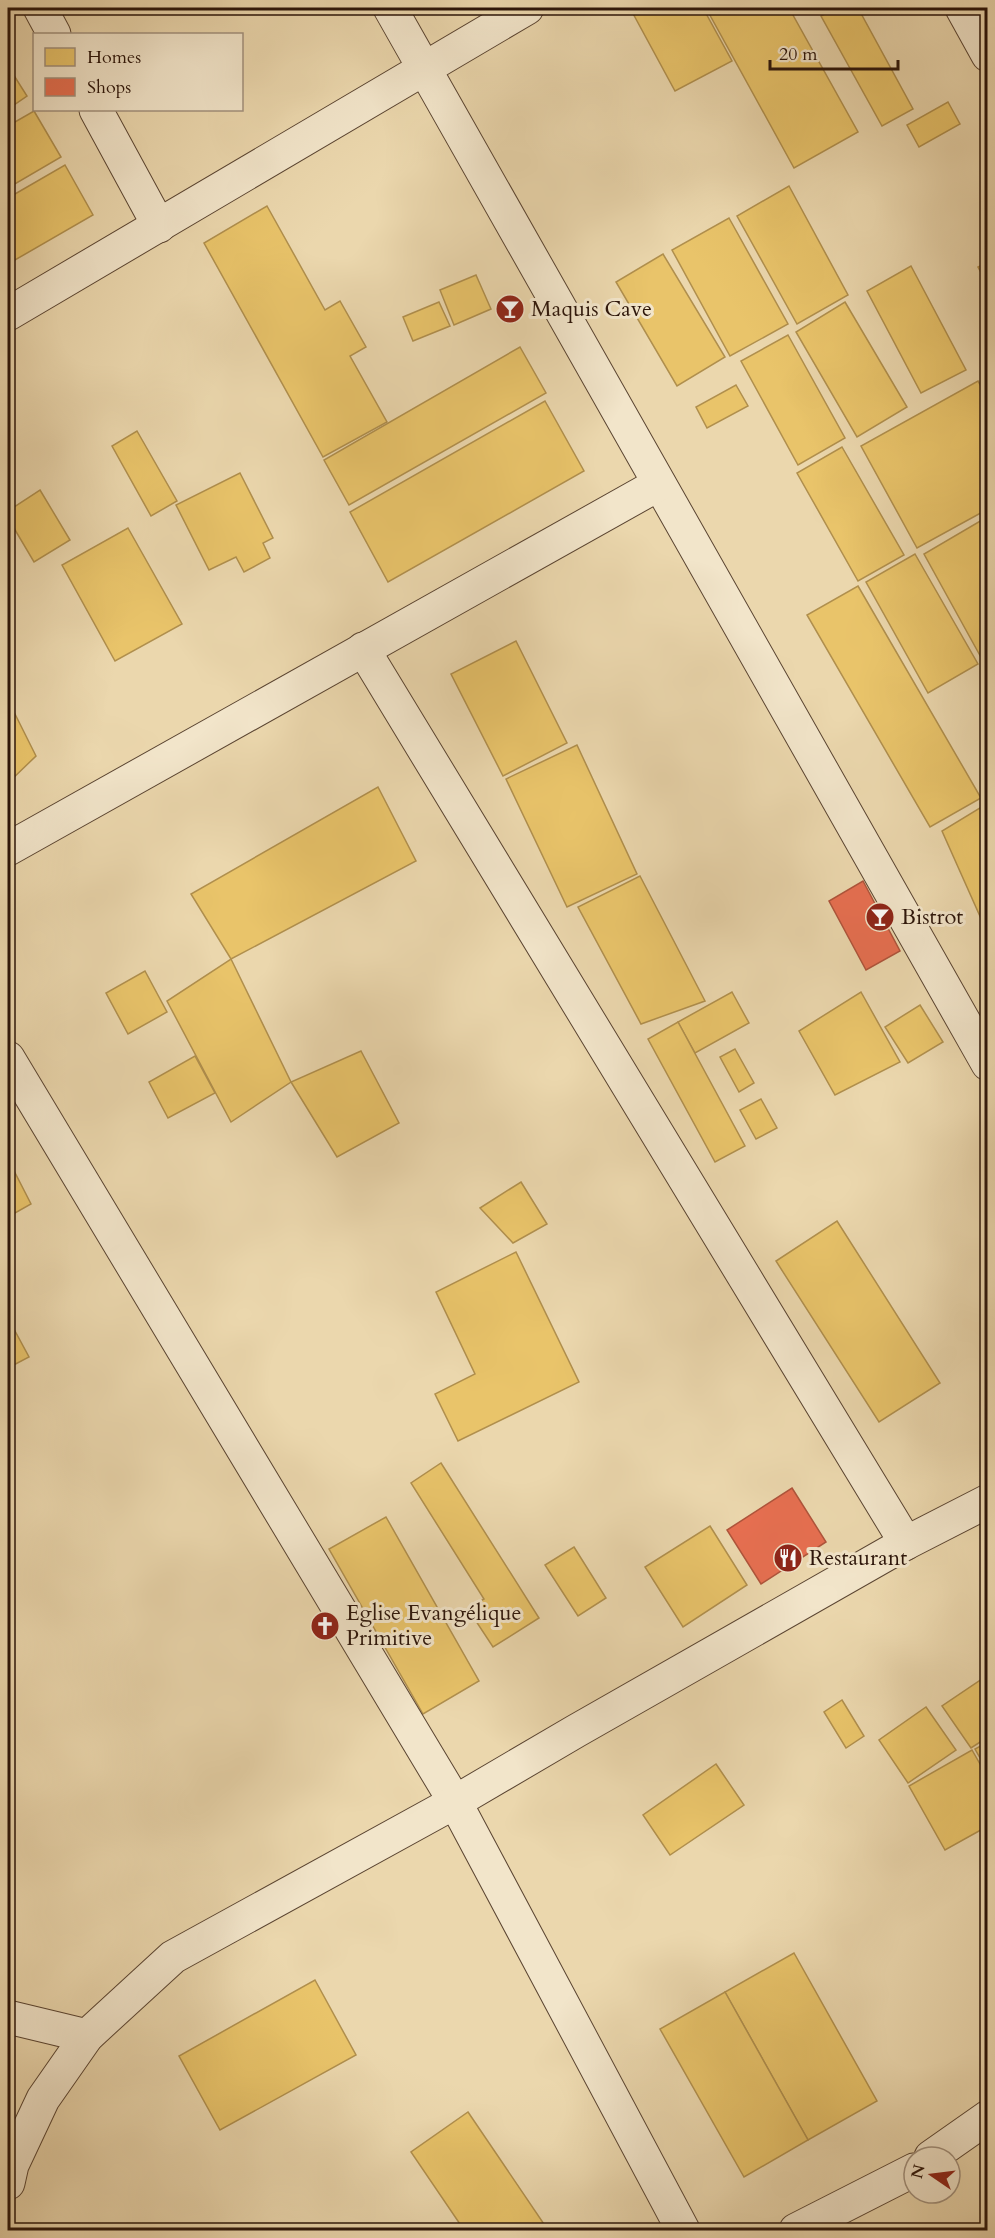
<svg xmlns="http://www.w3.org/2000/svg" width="995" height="2238" font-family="Cardo,serif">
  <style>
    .homes { fill: #e9c46a; stroke: #b08f4d; stroke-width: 1.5 }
    .shops { fill: #e76f51; stroke: #af543b; stroke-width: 1.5 }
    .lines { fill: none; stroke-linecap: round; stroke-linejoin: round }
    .minor-casing { stroke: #5b4532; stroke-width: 35 }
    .minor { stroke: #f2e5ca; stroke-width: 33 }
    .labels { text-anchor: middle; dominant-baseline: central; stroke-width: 6; stroke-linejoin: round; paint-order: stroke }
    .poi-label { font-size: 22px; fill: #2b1409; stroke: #f2e5ca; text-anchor: start }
  </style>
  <rect width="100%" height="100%" fill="#ebd7ad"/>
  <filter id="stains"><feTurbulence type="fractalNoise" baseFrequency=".00333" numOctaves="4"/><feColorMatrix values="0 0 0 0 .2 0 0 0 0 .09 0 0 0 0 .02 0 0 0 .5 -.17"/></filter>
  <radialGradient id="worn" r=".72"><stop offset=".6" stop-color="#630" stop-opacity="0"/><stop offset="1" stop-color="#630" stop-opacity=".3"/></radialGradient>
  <g class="homes">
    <path d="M630 8H703L732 61 675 91Z"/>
    <path d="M706 8H789L858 132 794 168Z"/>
    <path d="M836 8H858L913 109 882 126 821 16Z"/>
    <path d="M8 66 27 96 8 109Z"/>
    <path d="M948 102 960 124 919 147 907 125Z"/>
    <path d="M34 111 61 157 8 188V126Z"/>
    <path d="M65 165 93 215 8 264V198Z"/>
    <path d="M789 186 848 295 797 324 737 216Z"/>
    <path d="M267 206 325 310 340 301 366 347 350 356 387 422 323 457 204 243Z"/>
    <path d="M729 218 788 324 730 356 672 250Z"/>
    <path d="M663 254 725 357 677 386 616 282Z"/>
    <path d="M988 262V285L978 267Z"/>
    <path d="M911 266 966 370 921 393 867 291Z"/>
    <path d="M476 275 491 309 454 325 440 290Z"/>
    <path d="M439 302 450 326 413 341 403 317Z"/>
    <path d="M845 302 907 407 857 437 796 332Z"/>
    <path d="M788 335 845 438 798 465 741 361Z"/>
    <path d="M520 347 546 393 349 505 324 460Z"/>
    <path d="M978 381 988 398V509L917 548 861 446Z"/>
    <path d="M736 385 748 406 707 428 696 407Z"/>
    <path d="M545 401 584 471 388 582 350 512Z"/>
    <path d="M137 431 177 501 151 516 112 446Z"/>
    <path d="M842 447 904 555 858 581 797 473Z"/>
    <path d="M240 473 273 538 263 543 270 558 244 572 236 557 209 570 176 505Z"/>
    <path d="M40 490 70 540 34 562 8 518V511Z"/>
    <path d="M982 520 988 528V670L924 554Z"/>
    <path d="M128 528 182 624 115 661 62 565Z"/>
    <path d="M915 554 978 664 928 693 866 582Z"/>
    <path d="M858 586 981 798 930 827 807 615Z"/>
    <path d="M516 641 567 743 503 776 451 674Z"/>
    <path d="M8 700 36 756 8 783Z"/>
    <path d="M577 745 637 874 567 907 506 779Z"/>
    <path d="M378 787 416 861 231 959 191 894Z"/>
    <path d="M988 803V932H987L942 831Z"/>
    <path d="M640 876 705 1001 641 1024 578 907Z"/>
    <path d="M231 959 291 1082 231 1122 167 1001Z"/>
    <path d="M145 971 167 1012 128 1034 106 993Z"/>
    <path d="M732 992 749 1023 695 1053 678 1022Z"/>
    <path d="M861 992 900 1062 835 1095 799 1031Z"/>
    <path d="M920 1005 943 1042 908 1063 885 1027Z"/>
    <path d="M678 1022 745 1146 715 1162 648 1039Z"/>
    <path d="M735 1049 754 1083 739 1092 720 1057Z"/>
    <path d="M361 1051 399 1123 337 1157 291 1082Z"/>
    <path d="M195 1056 215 1093 168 1118 149 1082Z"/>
    <path d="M761 1099 777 1128 756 1139 740 1110Z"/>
    <path d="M8 1159 31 1204 8 1217Z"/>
    <path d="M521 1182 547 1224 513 1243 480 1208Z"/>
    <path d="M837 1221 940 1383 879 1422 776 1261Z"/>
    <path d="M516 1252 579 1382 458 1441 435 1394 475 1374 436 1292Z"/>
    <path d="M8 1318 29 1357 8 1368Z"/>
    <path d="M441 1463 539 1618 493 1647 468 1609 484 1599 411 1483Z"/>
    <path d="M386 1517 479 1681 423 1714 329 1549Z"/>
    <path d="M710 1526 747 1585 683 1627 645 1567Z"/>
    <path d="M574 1547 606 1598 578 1616 545 1565Z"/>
    <path d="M988 1675V1737L971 1748 942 1706Z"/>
    <path d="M842 1700 864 1736 846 1748 824 1712Z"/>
    <path d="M926 1707 956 1750 908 1783 879 1740Z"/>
    <path d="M988 1742V1772L975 1749Z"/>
    <path d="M972 1750 988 1778V1826L945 1850 909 1786Z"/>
    <path d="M716 1764 744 1805 670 1855 643 1815Z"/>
    <path d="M794 1953 877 2101 808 2140 725 1992Z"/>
    <path d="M315 1980 356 2055 220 2130 179 2056Z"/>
    <path d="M725 1992 808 2140 744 2177 660 2029Z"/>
    <path d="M468 2112 548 2230H464L411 2152Z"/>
  </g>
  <g class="shops">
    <path d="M863 881 900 951 866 970 829 901Z"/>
    <path d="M792 1488 826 1542 761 1584 727 1530Z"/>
  </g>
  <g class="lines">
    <g class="minor-casing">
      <g id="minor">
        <path d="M40 8 54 34"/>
        <path d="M390 8 988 1064"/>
        <path d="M962 8 988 55"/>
        <path d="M96 110 159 226"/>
        <path d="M8 314 527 8"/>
        <path d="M363 649 906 1543"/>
        <path d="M8 849 659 484"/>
        <path d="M8 1058 455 1802 683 2230"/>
        <path d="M8 2017 87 2036"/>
        <path d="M931 2157 988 2117"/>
        <path d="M8 2183 12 2165 43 2099 87 2036 173 1957 455 1802 576 1731 906 1543 988 1501"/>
        <path d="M796 2230 914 2170"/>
      </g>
    </g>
    <use href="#minor" class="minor"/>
  </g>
  <defs>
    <g id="bar-disc" transform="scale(1.5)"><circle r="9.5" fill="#8f2418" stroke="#f2e5ca"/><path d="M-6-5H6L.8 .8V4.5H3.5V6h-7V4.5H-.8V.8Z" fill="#fff"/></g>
    <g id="restaurant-disc" transform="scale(1.5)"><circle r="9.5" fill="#8f2418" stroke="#f2e5ca"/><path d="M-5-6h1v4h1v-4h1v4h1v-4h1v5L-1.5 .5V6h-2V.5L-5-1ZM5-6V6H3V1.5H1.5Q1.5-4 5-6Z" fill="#fff"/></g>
    <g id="church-disc" transform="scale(1.5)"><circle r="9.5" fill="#8f2418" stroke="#f2e5ca"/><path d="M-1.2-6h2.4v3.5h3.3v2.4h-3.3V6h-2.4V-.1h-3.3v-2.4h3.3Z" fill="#fff"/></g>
  </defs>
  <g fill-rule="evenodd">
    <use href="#bar-disc" x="510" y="309"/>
    <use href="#bar-disc" x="880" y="917"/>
    <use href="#restaurant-disc" x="788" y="1558"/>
    <use href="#church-disc" x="325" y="1626"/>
  </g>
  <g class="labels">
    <g class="poi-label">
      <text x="531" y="309">Maquis Cave</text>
      <text x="901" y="917">Bistrot</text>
      <text x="809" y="1558">Restaurant</text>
      <text x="346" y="1613">Eglise Evangélique<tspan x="346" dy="25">Primitive</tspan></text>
    </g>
  </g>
  <rect width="995" height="2238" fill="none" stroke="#ebd7ad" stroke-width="30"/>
  <rect x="9" y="9" width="977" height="2220" fill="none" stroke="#2b1409" stroke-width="3"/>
  <rect x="15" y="15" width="965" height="2208" fill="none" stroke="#2b1409" stroke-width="1.5"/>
  <rect x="33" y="33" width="210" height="78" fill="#f2e5ca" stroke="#a2917d" stroke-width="1.5"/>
  <rect x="45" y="48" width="30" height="18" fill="#e9c46a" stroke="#a2917d" stroke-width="1.5"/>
  <text x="87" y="63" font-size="18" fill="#2b1409">Homes</text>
  <rect x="45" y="78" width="30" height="18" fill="#e76f51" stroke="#a2917d" stroke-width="1.5"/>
  <text x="87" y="93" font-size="18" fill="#2b1409">Shops</text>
  <g transform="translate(932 2175) rotate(284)"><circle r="28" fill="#f2e5ca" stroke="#a2917d" stroke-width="1.5"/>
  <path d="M0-4.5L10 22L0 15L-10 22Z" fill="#8f2418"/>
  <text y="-9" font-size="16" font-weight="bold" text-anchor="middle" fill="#2b1409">N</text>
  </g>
  <path d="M770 60v9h128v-9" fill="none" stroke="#2b1409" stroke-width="3"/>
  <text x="779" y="60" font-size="18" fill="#2b1409" stroke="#f2e5ca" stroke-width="4.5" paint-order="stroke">20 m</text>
  <rect width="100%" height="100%" filter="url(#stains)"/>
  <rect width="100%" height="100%" fill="url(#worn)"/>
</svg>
